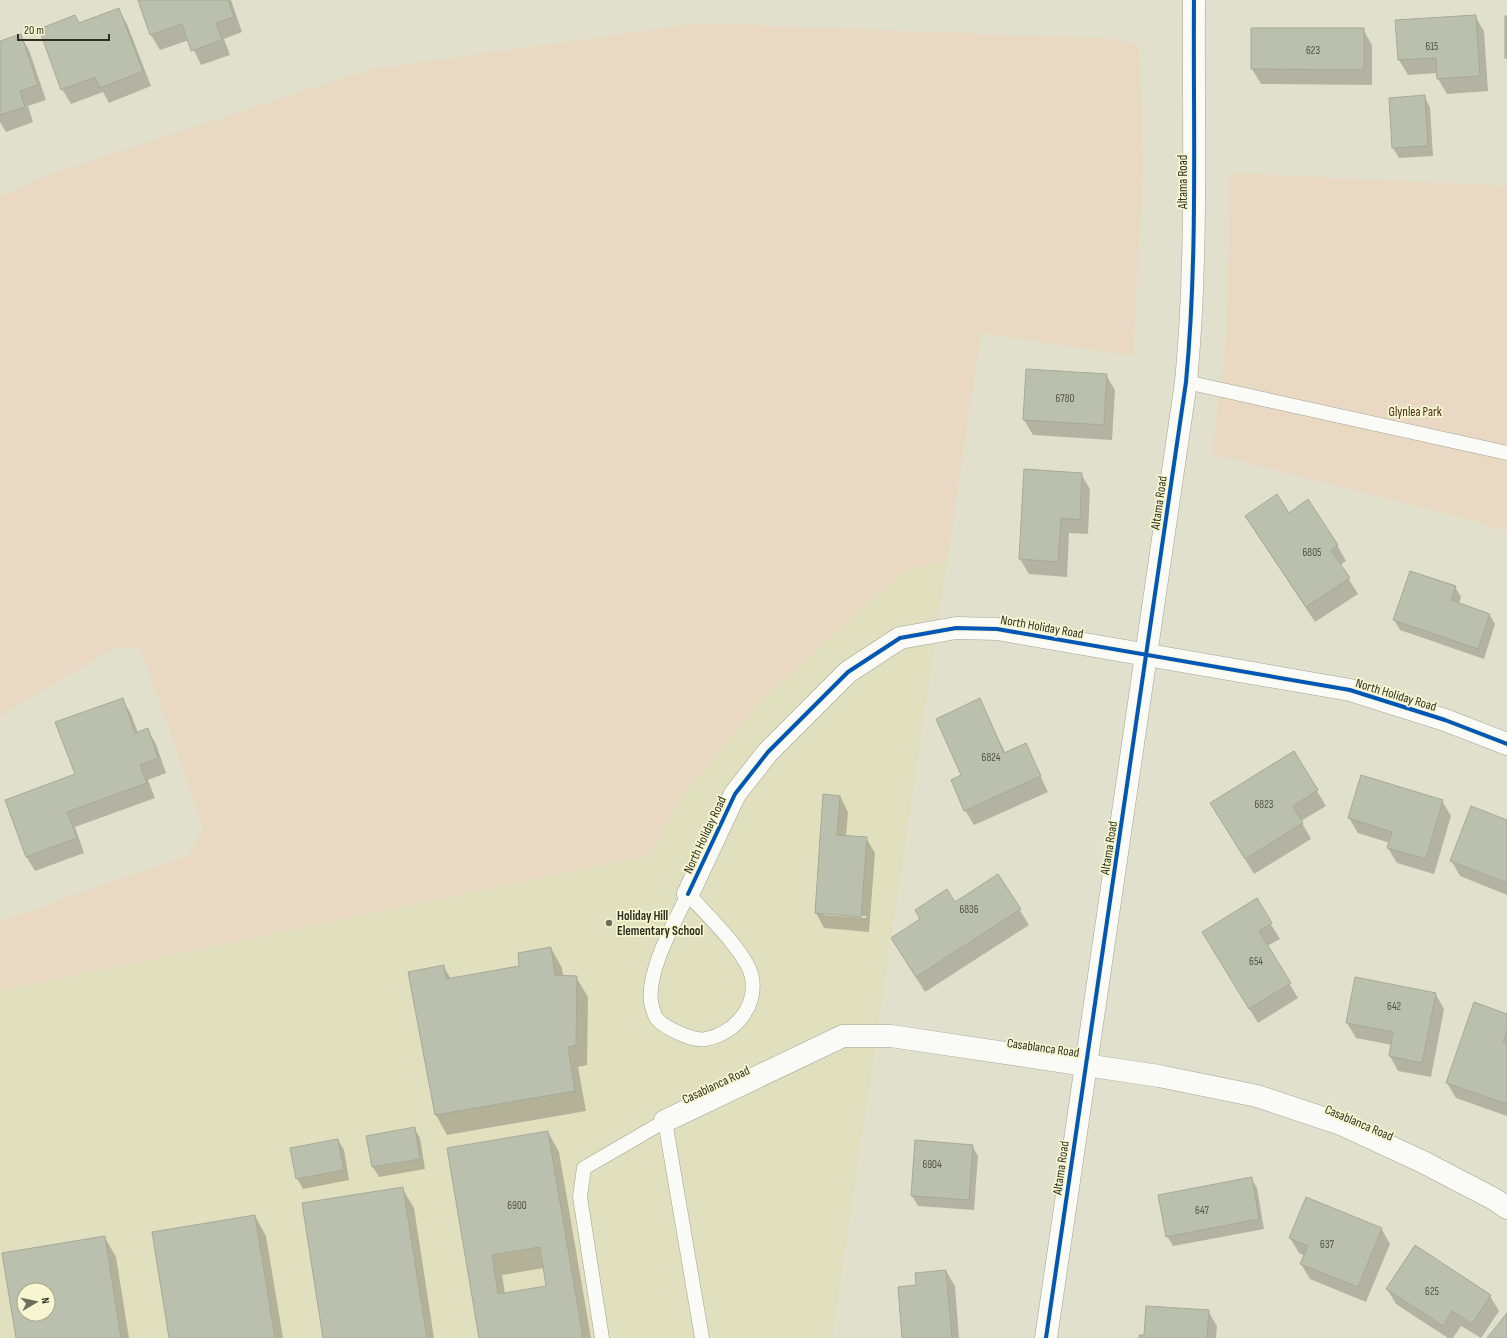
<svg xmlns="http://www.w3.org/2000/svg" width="1507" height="1338" font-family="'Sofia Sans Condensed',sans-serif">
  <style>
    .built { fill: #e0dfbe; fill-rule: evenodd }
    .green { fill: #e9d8c2 }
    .shadow { fill: #0003; fill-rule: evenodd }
    .building { fill: #bbbfad; stroke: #a7a99a; fill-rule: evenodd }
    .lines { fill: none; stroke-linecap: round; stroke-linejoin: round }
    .lane-casing { stroke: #a3a393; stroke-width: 15 }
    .street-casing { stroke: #a3a393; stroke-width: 23 }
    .secondary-casing { stroke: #a3a393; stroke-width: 23 }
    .lane { stroke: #fafaf7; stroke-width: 14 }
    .street { stroke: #fafaf7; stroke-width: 22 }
    .secondary { stroke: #fafaf7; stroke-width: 22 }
    .cycleway-casing { stroke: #f6f6d1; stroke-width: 6 }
    .cycleway { stroke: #0057b8; stroke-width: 4 }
    .poi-dot { fill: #6f6e5e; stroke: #f6f6d1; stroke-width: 1.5 }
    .labels { text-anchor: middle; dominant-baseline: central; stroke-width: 3.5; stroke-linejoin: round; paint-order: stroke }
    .number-label { font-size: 11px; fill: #545446 }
    .street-label { font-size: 13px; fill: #313123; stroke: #f6f6d1 }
    .park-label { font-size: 13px; fill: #492b0f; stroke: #f6f6d1 }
    .poi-label { font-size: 13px; font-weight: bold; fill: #313123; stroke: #f6f6d1; text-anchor: start }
  </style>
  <rect width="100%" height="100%" fill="#e1e0cc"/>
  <path class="built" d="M947 561 832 1338H0V991L650 855 680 799 763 699 905 570ZM24 1290H48V1314H24Z"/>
  <g class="green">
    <path d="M700 23 1114 39 1139 45 1143 168 1133 356 981 333 947 561 905 570 763 699 680 799 650 855 0 991V921L189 855 203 827 141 649 116 647 0 716V196L43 177 367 70Z"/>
    <path d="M1230 173 1507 186V532L1482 523 1212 454 1227 332Z"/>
  </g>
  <g class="shadow">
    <path d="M139 0H231L242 32 224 39 230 55 201 65 189 40 160 50 151 35Z"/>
    <path d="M118 9 127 24 151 86 109 103 103 92 71 104 62 89 79 24Z"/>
    <path d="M1475 16 1484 31 1488 91 1447 94 1438 79V73L1408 75 1399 60 1396 21Z"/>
    <path d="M1363 29 1372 45V85L1261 84 1252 69Z"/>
    <path d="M20 35 29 50 46 100 28 106 33 122 6 132 0 122V42Z"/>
    <path d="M1424 96 1430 107 1433 156 1399 158 1393 148 1390 99Z"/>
    <path d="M1027 370 1106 375 1115 390 1112 440 1033 435 1024 420Z"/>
    <path d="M1081 474 1090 489 1088 534 1069 533 1067 577 1029 574 1020 559Z"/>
    <path d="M1289 514 1337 545 1346 561 1340 565 1358 594 1315 622 1255 531Z"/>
    <path d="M1455 587 1461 597 1459 604 1489 614 1495 624 1484 659 1400 630 1394 620Z"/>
    <path d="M122 699 131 714 138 733 147 729 156 744 166 773 148 780 155 798 75 827 84 853 35 871 26 856Z"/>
    <path d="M979 700 1006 754 1025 744 1048 792 974 825 965 810 963 775Z"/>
    <path d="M1294 752 1326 806 1301 821 1311 839 1254 874 1220 818Z"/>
    <path d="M824 795 840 796 848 812 846 837 866 838 875 853 869 932 824 928 816 913ZM824 913 866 916V918L824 915Z"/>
    <path d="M1442 801 1451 816 1434 874 1397 863 1388 848 1390 843 1358 833 1349 818Z"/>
    <path d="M1507 821V895L1460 876 1451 860Z"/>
    <path d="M998 875 1029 925 925 992 892 939 954 903Z"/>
    <path d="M1256 900 1280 939 1267 946 1298 998 1258 1023 1212 948Z"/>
    <path d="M551 948 562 968 563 976 576 977 588 997 587 1065 578 1067 586 1111 447 1135 436 1115 409 973 444 967 451 979 520 967Z"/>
    <path d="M1435 993 1444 1009 1431 1077 1398 1071 1390 1056 1392 1045 1356 1038 1347 1023Z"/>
    <path d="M1507 1015V1116L1456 1098 1447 1083Z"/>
    <path d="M414 1128 420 1138 425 1169 379 1177 373 1167 368 1137Z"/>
    <path d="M548 1132 559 1152 591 1338H480L448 1149ZM544 1268 547 1287 505 1294 502 1275Z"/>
    <path d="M338 1140 344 1150 349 1180 303 1189 297 1178Z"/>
    <path d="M972 1146 978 1156 974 1210 918 1206 912 1196Z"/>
    <path d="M1251 1178 1257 1188 1264 1229 1173 1246 1167 1236Z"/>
    <path d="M402 1188 414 1208 434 1338H324Z"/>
    <path d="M255 1216 266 1236 283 1338H170Z"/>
    <path d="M1381 1228 1390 1244 1366 1302 1310 1279 1301 1264 1305 1256 1299 1253 1290 1238Z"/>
    <path d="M105 1238 116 1257 129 1338H17L3 1254ZM24 1290H48V1314H24Z"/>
    <path d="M946 1271 955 1286 959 1338H903L917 1286Z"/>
    <path d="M1387 1289 1490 1296 1499 1311 1481 1338 1461 1326 1453 1338H1448L1396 1304Z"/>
    <path d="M1208 1311 1217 1326 1216 1338H1140Z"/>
  </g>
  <g class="building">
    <path d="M138 0H228L234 17 216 23 222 40 191 51 182 24 150 35Z"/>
    <path d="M119 8 143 71 100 88 95 77 61 90 39 29 75 15 79 23Z"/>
    <path d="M1476 15 1480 76 1437 79 1436 58 1398 60 1395 20Z"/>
    <rect x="1505" y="16" width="2" height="42"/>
    <path d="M1251 28H1364V70L1251 69Z"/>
    <path d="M21 34 38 85 20 91 25 107 0 115V41Z"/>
    <path d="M1425 95 1428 146 1392 148 1389 98Z"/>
    <path d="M1026 369 1107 374 1104 425 1023 420Z"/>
    <path d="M1024 469 1082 473 1080 520 1061 518 1058 562 1019 559Z"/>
    <path d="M1277 494 1289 513 1308 499 1338 545 1331 550 1350 578 1306 607 1245 516Z"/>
    <path d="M1410 571 1456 586 1451 600 1490 614 1478 649 1393 620Z"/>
    <path d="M123 698 135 733 148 728 158 758 140 765 147 783 67 812 77 838 26 857 5 800 75 774 55 722Z"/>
    <path d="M980 698 1004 753 1026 743 1041 776 964 811 951 780 961 775 936 719Z"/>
    <path d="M1294 751 1318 790 1293 806 1303 823 1245 859 1210 803Z"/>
    <path d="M1361 775 1443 800 1426 859 1387 848 1392 832 1348 818Z"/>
    <path d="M823 794 840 796 837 835 867 837 861 917 815 913Z"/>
    <path d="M1471 806 1507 820V883L1450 861Z"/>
    <path d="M998 874 1021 909 916 977 891 938 920 919 915 910 947 889 955 902Z"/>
    <path d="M1257 898 1272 923 1259 931 1291 983 1249 1009 1202 932Z"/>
    <path d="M551 947 555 975 577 976 576 1045 568 1047 575 1091 435 1115 408 972 444 965 446 979 519 966 518 953Z"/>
    <path d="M1355 977 1436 993 1422 1063 1389 1056 1393 1032 1346 1023Z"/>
    <path d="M1474 1002 1507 1014V1030L1503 1042 1507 1043V1104L1446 1083Z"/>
    <path d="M415 1127 420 1159 372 1167 366 1136Z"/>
    <path d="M548 1131 583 1338H479L447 1148ZM540 1247 546 1286 498 1294 492 1255Z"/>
    <path d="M338 1139 344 1170 296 1179 290 1148Z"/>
    <path d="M915 1140 973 1145 969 1200 911 1196Z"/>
    <path d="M1252 1177 1259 1219 1166 1237 1158 1195Z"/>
    <path d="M403 1187 427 1338H323L302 1203Z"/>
    <path d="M1306 1197 1382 1228 1358 1287 1300 1264 1308 1246 1289 1238Z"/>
    <path d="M255 1215 275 1338H169L152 1232Z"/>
    <path d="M105 1236 121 1338H16L2 1253ZM24 1290H48V1314H24Z"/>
    <path d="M1415 1245 1491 1295 1472 1324 1452 1311 1443 1326 1386 1289Z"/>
    <path d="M946 1270 952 1338H902L898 1287 916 1285 915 1273Z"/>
    <path d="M1146 1306 1209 1310 1207 1338H1139V1335H1144Z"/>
    <path d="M1507 1313V1338H1487Z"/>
  </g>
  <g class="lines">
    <g class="lane-casing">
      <g id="lane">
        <path d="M1186 382 1507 453"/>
        <path d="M688 894C704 912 749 955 752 978 757 1007 735 1033 706 1039 694 1042 665 1028 657 1019 654 1016 652 1006 651 1002 647 970 674 924 688 894Z"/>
        <path d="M602 1338 580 1197 584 1168 665 1121 702 1338"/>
      </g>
    </g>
    <g class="street-casing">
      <g id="street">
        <path d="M688 894 735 794 768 752 848 672 900 638 956 628 997 629 1350 690 1445 720 1507 744"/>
        <path d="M665 1121 843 1036H891L1159 1076 1257 1096 1341 1124 1423 1162 1494 1199 1507 1208"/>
      </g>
    </g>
    <g class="secondary-casing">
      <path id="secondary" d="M1046 1338 1186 382C1198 255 1193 127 1194 0"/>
    </g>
    <use href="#lane" class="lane"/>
    <use href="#street" class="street"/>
    <use href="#secondary" class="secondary"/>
    <g class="cycleway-casing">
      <g id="cycleway">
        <path d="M688 894 735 794 768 752 848 672 900 638 956 628 997 629 1350 690 1445 720 1507 744"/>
        <path d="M1046 1338 1186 382C1198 255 1193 127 1194 0"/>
      </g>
    </g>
    <use href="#cycleway" class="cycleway"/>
  </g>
  <circle class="poi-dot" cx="609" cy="923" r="4"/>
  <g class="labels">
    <g class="number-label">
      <text x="1432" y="46">615</text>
      <text x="1313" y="50">623</text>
      <text x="1065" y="398">6780</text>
      <text x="1312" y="552">6805</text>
      <text x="991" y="757">6824</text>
      <text x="1264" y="804">6823</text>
      <text x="969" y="909">6836</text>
      <text x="1256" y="961">654</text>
      <text x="1394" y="1006">642</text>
      <text x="932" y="1164">6904</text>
      <text x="517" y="1205">6900</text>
      <text x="1202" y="1210">647</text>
      <text x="1327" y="1244">637</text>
      <text x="1432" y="1291">625</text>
    </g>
    <g class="street-label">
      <text transform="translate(1183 182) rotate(-90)">Altama Road</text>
      <text transform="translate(1159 503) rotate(-82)">Altama Road</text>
      <text transform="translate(1042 627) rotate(10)">North Holiday Road</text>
      <text transform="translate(1396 695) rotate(17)">North Holiday Road</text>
      <text transform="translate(705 835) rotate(-65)">North Holiday Road</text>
      <text transform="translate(1109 848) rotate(-81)">Altama Road</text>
      <text transform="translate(1043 1048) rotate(8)">Casablanca Road</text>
      <text transform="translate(716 1085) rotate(-25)">Casablanca Road</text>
      <text transform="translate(1359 1123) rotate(23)">Casablanca Road</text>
      <text transform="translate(1061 1168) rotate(-82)">Altama Road</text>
    </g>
    <g class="park-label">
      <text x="1415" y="412">Glynlea Park</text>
    </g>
    <g class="poi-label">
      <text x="617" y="916">Holiday Hill<tspan x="617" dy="15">Elementary School</tspan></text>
    </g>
  </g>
  <g transform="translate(36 1302) rotate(81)"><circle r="19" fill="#f6f6d1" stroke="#a7a78b"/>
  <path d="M0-3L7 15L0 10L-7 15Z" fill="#6f6e5e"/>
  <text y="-6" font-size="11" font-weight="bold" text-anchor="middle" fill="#313123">N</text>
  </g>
  <path d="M18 34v6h91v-6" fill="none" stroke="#313123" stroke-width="2"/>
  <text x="24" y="34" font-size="12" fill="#313123" stroke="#f6f6d1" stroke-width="3" paint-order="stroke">20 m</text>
</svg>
